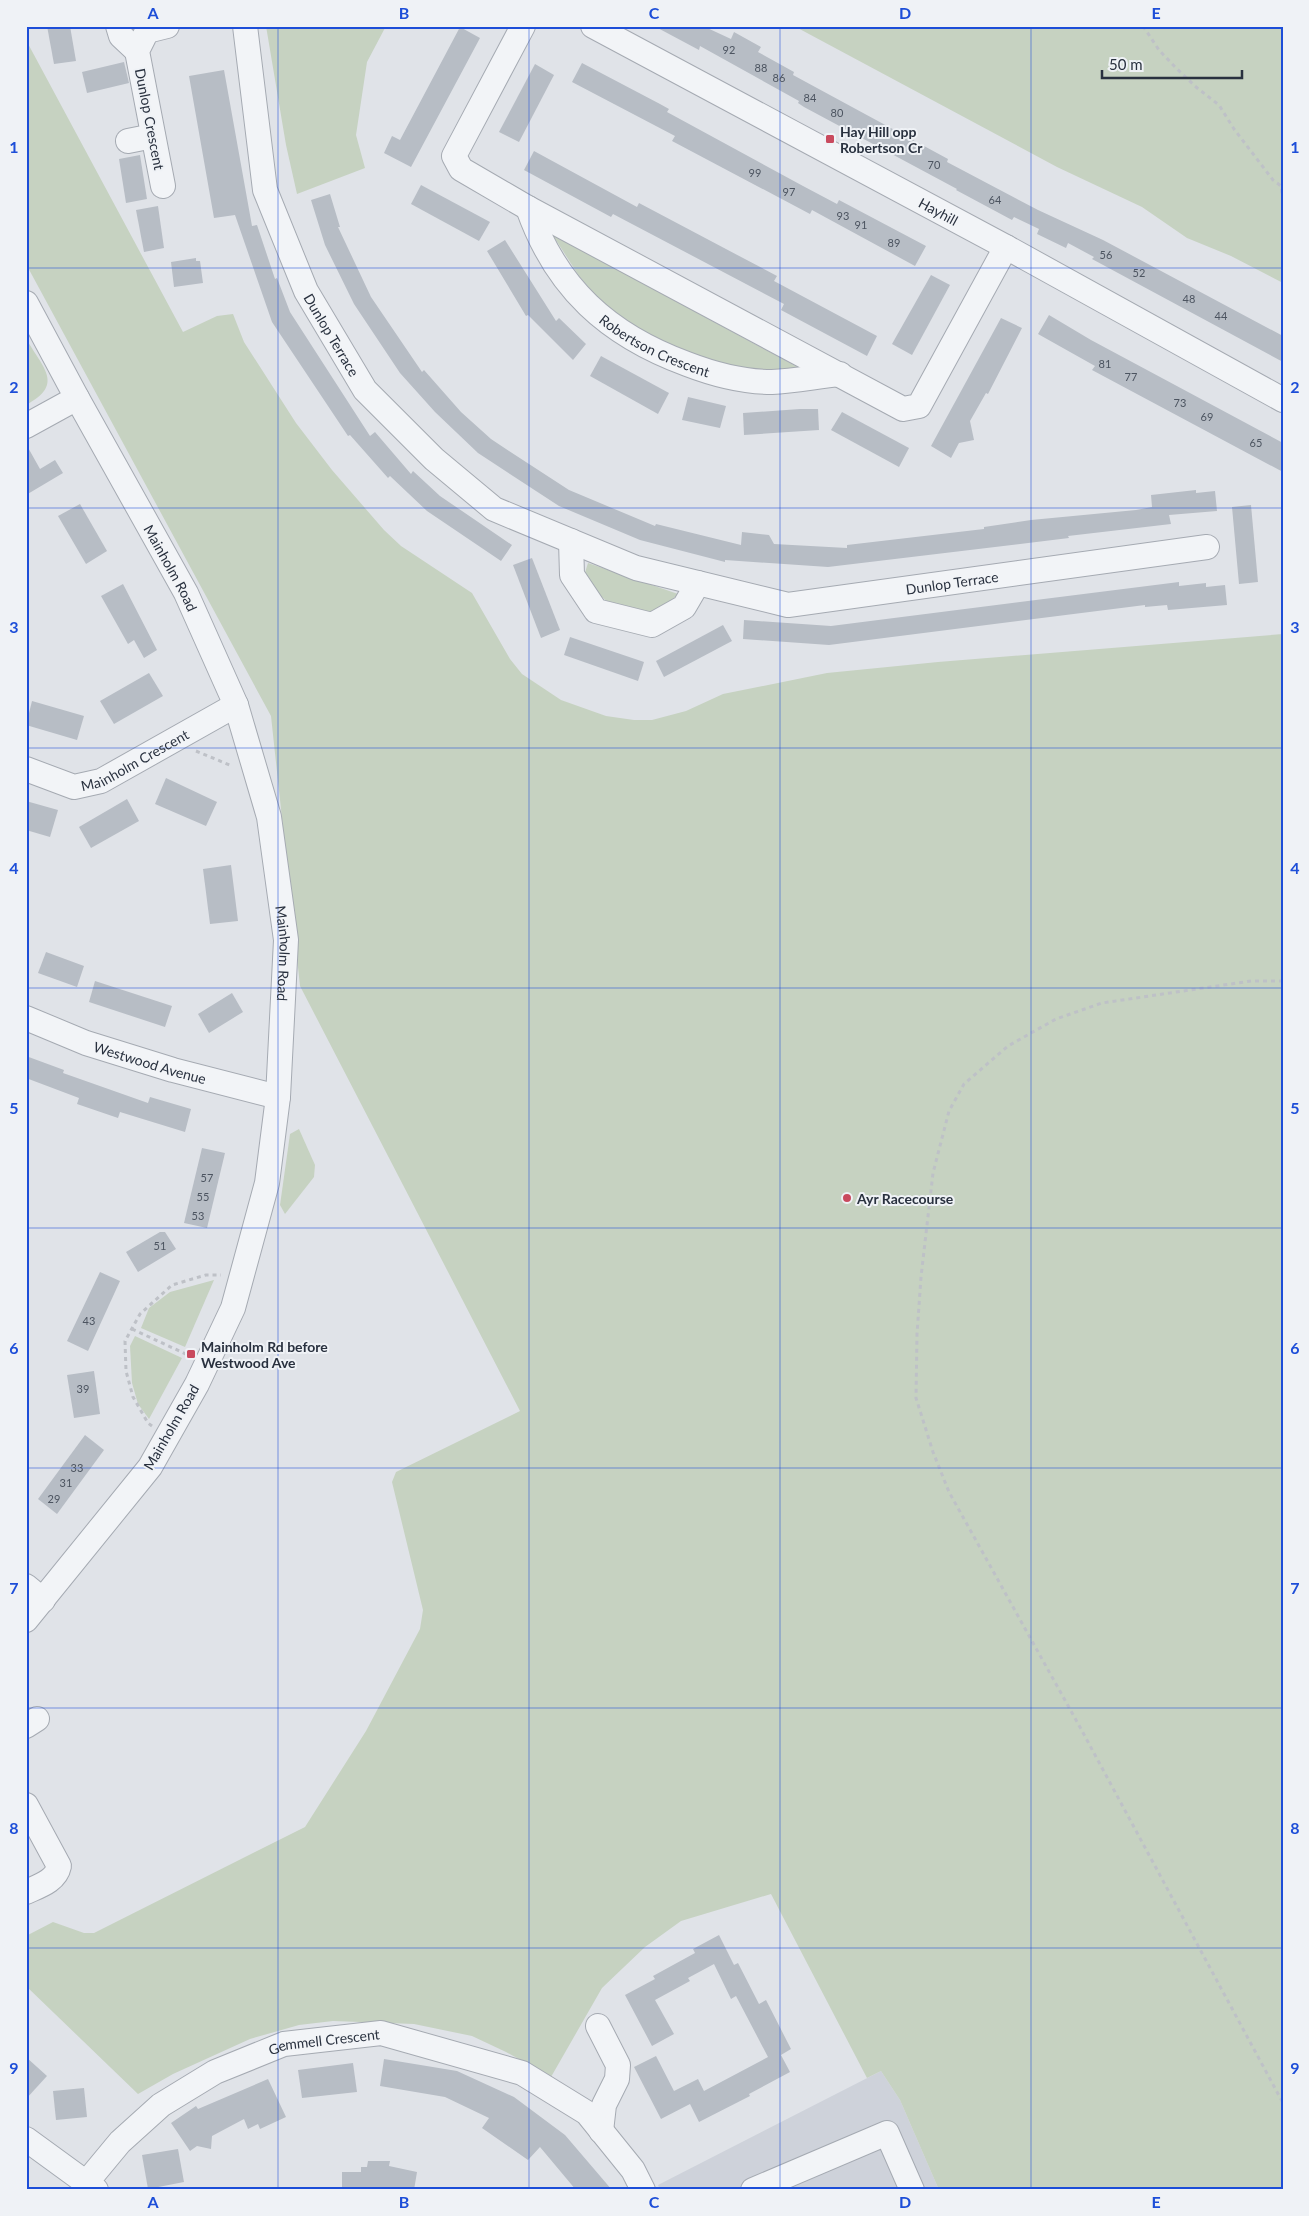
<svg xmlns="http://www.w3.org/2000/svg" width="1309" height="2216" font-family="Lato,sans-serif">
  <style>
    .built { fill: #ced2da }
    .green { fill: #c6d2c1 }
    .building { fill: #b7bdc5 }
    .lines { fill: none; stroke-linecap: round; stroke-linejoin: round }
    .minor-casing { stroke: #a5aab2; stroke-width: 26 }
    .path { stroke: #bec1c7; stroke-width: 3; stroke-dasharray: 4 4; stroke-linecap: butt }
    .minor { stroke: #f2f4f7; stroke-width: 24 }
    .grid { fill: none; stroke: #1d4ed8; stroke-width: 1; stroke-opacity: 0.55 }
    .poi-dot { fill: #c94a5e; stroke: #eff2f6; stroke-width: 2 }
    .labels { text-anchor: middle; dominant-baseline: central; stroke-width: 4; stroke-linejoin: round; paint-order: stroke }
    .number-label { font-size: 11px; fill: #4c5460 }
    .street-label { font-size: 14px; fill: #29313f; stroke: #eff2f6 }
    .poi-label { font-size: 14px; font-weight: bold; fill: #29313f; stroke: #eff2f6; text-anchor: start }
    .neatline { fill: none; stroke: #1d4ed8; stroke-width: 2 }
    .grid-label { font-size: 16px; text-anchor: middle; font-weight: bold; fill: #1d4ed8 }
  </style>
  <rect width="100%" height="100%" fill="#e0e3e8"/>
  <path class="built" d="M881 2071 900 2100 939 2190H660L658 2185Z"/>
  <g class="green">
    <path d="M266 26H386L367 62 356 135 365 168 297 194 286 145Z"/>
    <path d="M794 26H1283V283L1231 256 1187 238 1142 207 1057 167Z"/>
    <path d="M26 40 183 332 217 316 233 314 244 342 296 423 332 470 384 530 401 546 472 593 510 659 522 674 561 700 606 716 634 720H652L686 711 723 694 827 673 938 662 1283 634V2190H939L900 2100 881 2071 867 2078 771 1894 681 1921 645 1947 602 1988 551 2077 506 2052 472 2036 414 2024 333 2021 299 2025 250 2039 173 2074 138 2094 26 1986V1936L53 1922 84 1933H94L305 1827 366 1731 420 1629 423 1610 392 1482 396 1472 520 1411 300 986 271 716 26 264Z"/>
    <path d="M552 234 801 369 771 371 732 366 672 350 606 308 579 276Z"/>
    <path d="M28 342C45 370 63 385 26 405V349Z"/>
    <path d="M588 563 678 594C644 629 608 612 584 576Z"/>
    <path d="M299 1129 315 1165 314 1177 285 1214 280 1205 290 1134Z"/>
    <path d="M214 1280 185 1347 141 1328 149 1308 170 1292Z"/>
    <path d="M135 1336 182 1358 149 1419 138 1404 132 1383 130 1346Z"/>
  </g>
  <g class="building">
    <path d="M47 26H70L76 61 54 64Z"/>
    <path d="M654 26H703L731 39 734 32 761 47 758 52 794 72 793 75 948 159 947 162 1038 210 1103 240 1283 336V362L1092 259 1094 257 1068 243 1066 248 1037 234 1039 229 1014 217 1012 220 956 190 957 189 804 107 798 103 799 101 700 46 699 50Z"/>
    <path d="M460 27 480 38 411 167 384 153 392 136 400 140Z"/>
    <path d="M124 62 129 83 87 93 82 72Z"/>
    <path d="M582 63 660 104 669 109 667 112 803 186 837 204 839 200 926 246 915 266 812 210 810 214 689 150 672 141 675 136 572 82Z"/>
    <path d="M535 64 554 75 519 142 499 132Z"/>
    <path d="M224 70 252 226 257 225 275 279 277 278 290 312 370 436 375 432 411 474 413 471 440 496 512 545 501 561 427 511 390 476 388 478 350 435 348 436 272 322 235 215 214 218 189 76Z"/>
    <path d="M534 151 637 207 639 203 777 276 774 281 877 336 867 356 781 310 784 304 613 214 611 217 524 170Z"/>
    <path d="M140 155 147 199 126 203 119 159Z"/>
    <path d="M421 185 490 222 479 241 411 204Z"/>
    <path d="M330 194 340 227H338L371 297 422 372 424 370 461 412 491 439 509 451 569 490 655 526 656 524 741 545 742 532 769 535 774 544 847 548V545L984 529V527L1031 520 1136 510 1152 507 1151 495 1196 490V493L1215 491 1217 511 1169 515 1171 524 1068 536 1069 538 828 567 725 560V562L640 540 559 506 478 453 435 412 400 373 354 304 325 245 311 200Z"/>
    <path d="M158 206 164 248 144 252 136 210Z"/>
    <path d="M505 240 556 321 559 318 586 344 573 360 528 315 526 316 487 251Z"/>
    <path d="M196 258V261H200L203 283 174 287 171 262Z"/>
    <path d="M931 275 950 285 912 355 892 344Z"/>
    <path d="M1049 315 1091 340 1283 443V472L1092 370 1095 366 1038 334Z"/>
    <path d="M1001 318 1022 328 988 394 986 393 970 421 974 440 959 443 951 458 931 446Z"/>
    <path d="M601 356 669 393 658 414 590 376Z"/>
    <path d="M688 397 726 406 720 428 682 420Z"/>
    <path d="M800 409H818L819 430 744 435 743 413Z"/>
    <path d="M842 412 909 448 899 467 831 430Z"/>
    <path d="M26 444 40 469 55 460 63 473 26 495Z"/>
    <path d="M80 504 107 551 86 564 58 516Z"/>
    <path d="M1251 505 1258 582 1239 584 1232 507Z"/>
    <path d="M532 558 560 630 541 638 513 565Z"/>
    <path d="M1179 582V586L1206 583V587L1225 585 1227 605 1168 610 1167 605 1145 607V605L829 645 743 639 744 620 831 626Z"/>
    <path d="M123 584 157 650 144 658 134 640 128 644 101 596Z"/>
    <path d="M723 625 732 641 664 677 656 661Z"/>
    <path d="M570 637 644 662 638 681 564 655Z"/>
    <path d="M149 673 163 696 114 724 100 701Z"/>
    <path d="M32 701 84 716 77 740 26 725Z"/>
    <path d="M166 778 217 802 206 826 155 804Z"/>
    <path d="M127 799 139 821 91 848 79 827Z"/>
    <path d="M26 801 58 810 50 837 26 830Z"/>
    <path d="M231 865 238 921 210 924 203 869Z"/>
    <path d="M46 952 84 966 77 987 38 973Z"/>
    <path d="M95 981 172 1006 165 1027 89 1002Z"/>
    <path d="M232 993 243 1012 209 1033 198 1014Z"/>
    <path d="M26 1056 64 1070 63 1073 148 1103 150 1097 191 1109 185 1132 120 1112 118 1118 77 1104 79 1098 26 1078Z"/>
    <path d="M202 1148 225 1153 207 1228 184 1223Z"/>
    <path d="M160 1232H165L176 1249 138 1272 126 1252Z"/>
    <path d="M100 1272 120 1281 88 1351 67 1341Z"/>
    <path d="M94 1371 100 1414 74 1418 67 1375Z"/>
    <path d="M85 1435 104 1450 57 1514 38 1499Z"/>
    <path d="M719 1935 734 1965 738 1963 759 2004 766 2000 791 2049 781 2055 790 2072 749 2094 750 2096 699 2122 690 2104 661 2119 634 2067 656 2056 674 2091 698 2079 704 2091 768 2057 736 1996 731 1999 714 1964 688 1978 690 1981 655 2000 674 2034 652 2046 625 1995 655 1979 653 1976 695 1953 693 1949Z"/>
    <path d="M26 2057 47 2076 26 2099Z"/>
    <path d="M384 2059 457 2071 514 2097 565 2135 612 2190H576L540 2147 528 2160 482 2128 489 2118 445 2097 380 2086Z"/>
    <path d="M353 2063 357 2092 302 2098 298 2070Z"/>
    <path d="M268 2079 286 2117 260 2129 258 2124 248 2129 244 2119 212 2136 211 2149 197 2146 190 2151 171 2123 196 2106 198 2109Z"/>
    <path d="M84 2088 87 2117 56 2120 53 2091Z"/>
    <path d="M178 2149 184 2182 148 2189 142 2155Z"/>
    <path d="M368 2161H390L389 2166 417 2172 414 2190H342V2172H361V2167H367Z"/>
  </g>
  <g class="lines">
    <g class="minor-casing">
      <g id="minor">
        <path d="M118 26 121 36 137 51"/>
        <path id="s1" d="M245 26 265 190 306 291 365 390 434 459 494 509 636 568 788 605 1207 547"/>
        <path d="M523 26 454 156 461 169 528 208 903 409 919 406 1006 247"/>
        <path id="s2" d="M593 26 1006 247 1283 400"/>
        <path d="M128 141 153 136"/>
        <path d="M163 186 137 51 147 31 167 26"/>
        <path id="s3" d="M528 208C556 288 608 335 687 364 713 374 744 382 772 382 795 381 818 376 840 374"/>
        <path id="s4" d="M26 303 77 398 186 593 236 705 269 817 286 940 278 1097 267 1183 233 1308 197 1384 150 1467 26 1620"/>
        <path d="M26 426 77 398"/>
        <path d="M571 541 572 575 596 611 652 625 684 607 698 583"/>
        <path id="s5" d="M26 769 74 787 101 781 236 705"/>
        <path id="s6" d="M26 1018 86 1043 173 1070 278 1097"/>
        <path d="M26 1586 43 1600"/>
        <path d="M26 1726 37 1719"/>
        <path d="M26 1805 59 1866C56 1881 39 1886 26 1892"/>
        <path d="M598 2026 618 2065 617 2079 604 2105 601 2131"/>
        <path d="M26 2139 96 2190"/>
        <path id="s7" d="M86 2183 120 2142 161 2105 215 2072 284 2044 381 2033 522 2073 587 2113 633 2170 643 2190"/>
        <path d="M753 2190 887 2133 912 2190"/>
      </g>
    </g>
    <g class="path">
      <path d="M1143 26 1159 50 1176 68 1196 87 1219 105 1234 129 1273 180 1281 186 1283 201"/>
      <path d="M196 751 232 766"/>
      <path d="M1283 981H1251L1102 1003 1056 1019 1008 1046 964 1084 949 1111 933 1173 921 1277 917 1334 916 1398 933 1452 949 1492 1081 1729 1283 2103"/>
      <path d="M132 1329 188 1355"/>
      <path d="M152 1426 148 1423 133 1397 126 1371 125 1341 140 1314 172 1285 206 1275H221"/>
    </g>
    <use href="#minor" class="minor"/>
  </g>
  <path class="grid" d="M278 26V2190M529 26V2190M780 26V2190M1031 26V2190M26 268H1283M26 508H1283M26 748H1283M26 988H1283M26 1228H1283M26 1468H1283M26 1708H1283M26 1948H1283"/>
  <g class="poi-dot">
    <rect x="825" y="134" width="10" height="10" rx="2.5"/>
    <circle cx="847" cy="1198" r="5"/>
    <rect x="186" y="1349" width="10" height="10" rx="2.5"/>
  </g>
  <g class="labels">
    <g class="number-label">
      <text x="729" y="49">92</text>
      <text x="761" y="67">88</text>
      <text x="779" y="77">86</text>
      <text x="810" y="97">84</text>
      <text x="837" y="112">80</text>
      <text x="934" y="164">70</text>
      <text x="755" y="172">99</text>
      <text x="789" y="191">97</text>
      <text x="995" y="199">64</text>
      <text x="843" y="215">93</text>
      <text x="861" y="224">91</text>
      <text x="894" y="242">89</text>
      <text x="1106" y="254">56</text>
      <text x="1139" y="272">52</text>
      <text x="1189" y="298">48</text>
      <text x="1221" y="315">44</text>
      <text x="1105" y="363">81</text>
      <text x="1131" y="376">77</text>
      <text x="1180" y="402">73</text>
      <text x="1207" y="416">69</text>
      <text x="1256" y="442">65</text>
      <text x="207" y="1177">57</text>
      <text x="203" y="1196">55</text>
      <text x="198" y="1215">53</text>
      <text x="160" y="1245">51</text>
      <text x="89" y="1320">43</text>
      <text x="83" y="1388">39</text>
      <text x="77" y="1467">33</text>
      <text x="66" y="1482">31</text>
      <text x="54" y="1498">29</text>
    </g>
    <g class="street-label">
      <text transform="translate(150 119) rotate(79)">Dunlop Crescent</text>
      <text stroke="none"><textPath href="#s2" startOffset="392">Hayhill</textPath></text>
      <text stroke="none"><textPath href="#s1" startOffset="325">Dunlop Terrace</textPath></text>
      <text stroke="none"><textPath href="#s3" startOffset="194">Robertson Crescent</textPath></text>
      <text stroke="none"><textPath href="#s4" startOffset="302">Mainholm Road</textPath></text>
      <text stroke="none"><textPath href="#s1" startOffset="1041">Dunlop Terrace</textPath></text>
      <text stroke="none"><textPath href="#s5" startOffset="118">Mainholm Crescent</textPath></text>
      <text stroke="none"><textPath href="#s4" startOffset="708">Mainholm Road</textPath></text>
      <text stroke="none"><textPath href="#s6" startOffset="132">Westwood Avenue</textPath></text>
      <text transform="translate(171 1427) rotate(-60)">Mainholm Road</text>
      <text stroke="none"><textPath href="#s7" startOffset="286">Gemmell Crescent</textPath></text>
    </g>
    <g class="poi-label">
      <text x="840" y="131">Hay Hill opp<tspan x="840" dy="16">Robertson Cr</tspan></text>
      <text x="857" y="1198">Ayr Racecourse</text>
      <text x="201" y="1346">Mainholm Rd before<tspan x="201" dy="16">Westwood Ave</tspan></text>
    </g>
  </g>
  <rect width="1309" height="2216" fill="none" stroke="#eff2f6" stroke-width="55"/>
  <path d="M1102 70v8h140v-8" fill="none" stroke="#29313f" stroke-width="2.5"/>
  <text x="1109" y="70" font-size="15" fill="#29313f" stroke="#eff2f6" stroke-width="4" paint-order="stroke">50 m</text>
  <rect x="28" y="28" width="1254" height="2160" class="neatline"/>
  <g class="grid-label">
    <text x="153" y="19">A</text>
    <text x="404" y="19">B</text>
    <text x="654" y="19">C</text>
    <text x="905" y="19">D</text>
    <text x="1156" y="19">E</text>
    <text x="14" y="153">1</text>
    <text x="1295" y="153">1</text>
    <text x="14" y="393">2</text>
    <text x="1295" y="393">2</text>
    <text x="14" y="633">3</text>
    <text x="1295" y="633">3</text>
    <text x="14" y="874">4</text>
    <text x="1295" y="874">4</text>
    <text x="14" y="1114">5</text>
    <text x="1295" y="1114">5</text>
    <text x="14" y="1354">6</text>
    <text x="1295" y="1354">6</text>
    <text x="14" y="1594">7</text>
    <text x="1295" y="1594">7</text>
    <text x="14" y="1834">8</text>
    <text x="1295" y="1834">8</text>
    <text x="14" y="2074">9</text>
    <text x="1295" y="2074">9</text>
    <text x="153" y="2208">A</text>
    <text x="404" y="2208">B</text>
    <text x="654" y="2208">C</text>
    <text x="905" y="2208">D</text>
    <text x="1156" y="2208">E</text>
  </g>
</svg>
